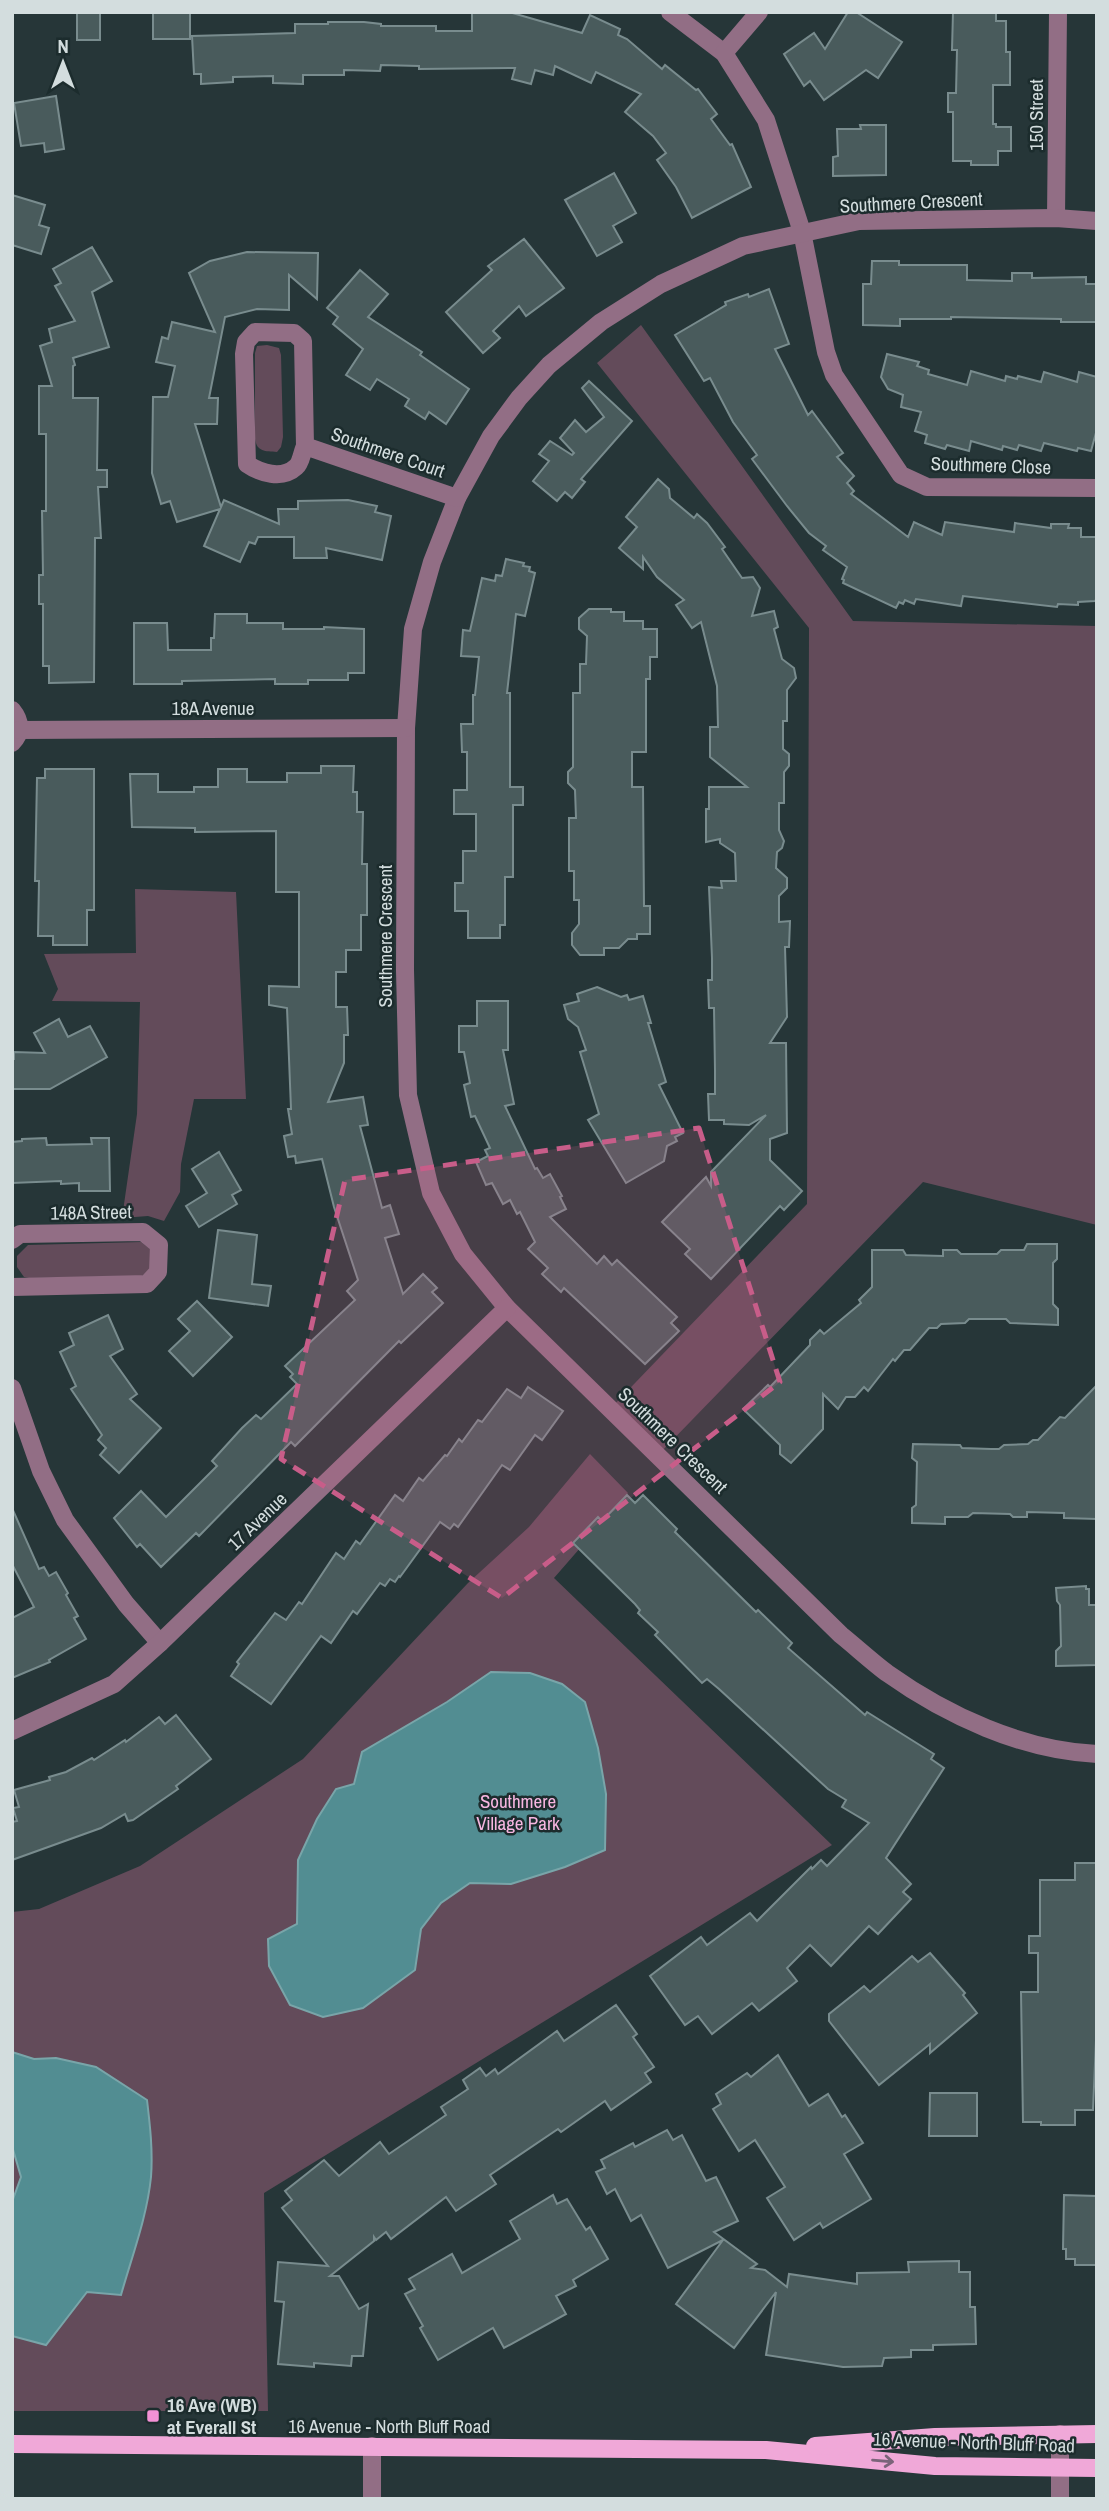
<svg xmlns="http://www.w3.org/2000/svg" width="1109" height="2511" font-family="'Archivo Narrow',sans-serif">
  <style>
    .green { fill: #634b5a }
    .water { fill: #528d92; stroke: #79a5a9; stroke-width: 2 }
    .building { fill: #495b5c; stroke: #798c8e; stroke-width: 2 }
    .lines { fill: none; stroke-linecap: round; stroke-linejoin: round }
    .minor { stroke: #926e85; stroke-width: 18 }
    .major { stroke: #f0a8d8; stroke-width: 18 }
    .oneway { stroke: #7b647a }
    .marked { fill: #c85d89; fill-opacity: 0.2; stroke: #c85d89; stroke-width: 5; stroke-dasharray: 14 9; stroke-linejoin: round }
    .poi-dot { fill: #f391d5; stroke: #1c2c2d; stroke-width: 2.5 }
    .labels { text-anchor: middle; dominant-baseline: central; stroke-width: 5; stroke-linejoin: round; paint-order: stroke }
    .street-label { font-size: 19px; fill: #d3ddde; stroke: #1c2c2d }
    .park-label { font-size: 19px; fill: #f7b6e1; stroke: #1c2c2d }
    .poi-label { font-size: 19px; font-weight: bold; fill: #d3ddde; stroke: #1c2c2d; text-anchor: start }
  </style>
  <rect width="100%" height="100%" fill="#263638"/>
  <g class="green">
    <path d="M641 325 853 621 1097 626V1225L923 1182 659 1454 611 1408 807 1204 809 628 597 363Z"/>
    <path d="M267 345 279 348 281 355 283 437 281 447 277 452C265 451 257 452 255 439V353L257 346Z"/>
    <path d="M135 889 236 892 246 1099H194L181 1164 180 1192 164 1221 148 1216 122 1218 137 1114 140 1002 52 1001 58 989 44 954 136 953Z"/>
    <path d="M141 1242 154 1252 149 1274 141 1276 29 1278 24 1277 17 1267V1256L28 1245Z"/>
    <path d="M590 1454 628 1493 554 1578 832 1845 264 2193 268 2411H12V1912L39 1909 140 1866 303 1759 468 1583 529 1527Z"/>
  </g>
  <g class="water">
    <path d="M491 1672 530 1673 562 1684 585 1702 598 1748 606 1794 605 1850 565 1867 511 1884 470 1883 441 1903 421 1929 415 1970 363 2008 323 2017 290 2005 269 1966 268 1939 297 1924 298 1860 317 1819 336 1789 354 1784 362 1752 447 1702Z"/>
    <path d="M12 2052 34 2059 56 2058 96 2067 147 2100C150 2125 153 2151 151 2177 147 2217 132 2256 121 2295L87 2292 46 2345 12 2336V2202L21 2177 12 2146Z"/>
  </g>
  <g class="building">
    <rect x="77" y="12" width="23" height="28"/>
    <rect x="153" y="12" width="37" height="27"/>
    <path d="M472 12H509L582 33 590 15 620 29 618 35 627 39 662 69 665 65 696 90 698 89 717 114 711 119 730 145 732 144 751 187 692 218 676 187 657 160 666 153 653 136 625 112 641 94 596 72 591 83 555 66 553 75 535 70 531 84 512 79 515 68 419 69V66L381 65 380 71 344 70V75H303V84L273 83V76L233 77V82L201 84V74H194L192 36 295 33V24H328V22H364L381 24V26H436V31H472Z"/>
    <path d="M848 12H856L902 42 878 78 866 70 824 100 810 81 804 86 784 54 814 33 825 49Z"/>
    <path d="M953 12H996V21H1006V52H1010V85H993V124H996V127H1011V151H998V165H971V161H953V112H948V93H956L957 50H952Z"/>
    <path d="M56 96 64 149 45 152 44 143 21 146 14 103Z"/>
    <path d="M860 125H886V175L833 176V157L838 156 837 129H861Z"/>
    <path d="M614 173 636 213 613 226 622 242 597 256 565 200Z"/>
    <path d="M12 195 45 205 39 225 49 228 41 254 12 245Z"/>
    <path d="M524 239 564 288 526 316 519 306 493 331 500 338 483 353 446 312 492 270 488 266Z"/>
    <path d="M92 247 112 281 92 292 109 347 73 358 75 365 73 366V398H98L97 470H107V487H98L101 538H95L94 682 49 683V666H43V604H39V575H43L42 511H46V434H39V386H52L40 346 52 342 49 329 75 321 55 286 61 283 53 269Z"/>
    <path d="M247 252 318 253 317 299 289 275V310L257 309 225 317 209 398H218L217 424H195L221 507 224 500 279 524 278 509H298V501L348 500 377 506 375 512 391 516 382 560 326 548 327 558H294V537H258L255 544 249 542 240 562 204 546 220 509 177 522 170 501 161 504 152 473 153 397H168L175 366 156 362 162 337 168 339 172 322 215 332 189 273 210 261Z"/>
    <path d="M872 261H899V265H967V280L1012 281V273H1032V278L1086 277V284H1097V322H1061V319L951 317V319H900V326L863 325V284H871Z"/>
    <path d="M360 270 388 294 368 317 422 352 420 355 469 389 446 424 429 412 425 419 405 406 409 399 377 379 370 390 346 375 363 349 333 324 338 317 327 308Z"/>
    <path d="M769 289 789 344 775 349 808 415 812 411 843 453 837 457 854 476 847 483 854 491 851 494 908 537 914 522 942 535 945 522 1014 532 1015 523 1051 528V524H1069L1068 528H1081V537H1097V598L1095 601 1078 602V605L1058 604 1057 607 963 596 961 606 916 599 914 604 905 600 903 604 899 602 896 608 843 583 844 580 842 579 847 567 823 550 826 546 809 533 787 506 752 459 757 455 733 422 710 378 704 381 675 335 726 305 725 302 748 294 749 297Z"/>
    <path d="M887 354 919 362 917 366 929 370 928 374 967 385 971 371 1005 381 1006 376 1017 379 1018 376 1041 382 1044 372 1077 382 1079 372 1097 377V429L1091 451 1078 448 1077 451 1044 443 1041 451 1019 445 1017 450 1003 446 1002 450 971 441 969 451 947 445 945 449 925 443 927 435 915 431 921 412 901 407 903 395 888 389 881 377Z"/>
    <path d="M589 381 632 421 581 479 585 482 572 498 565 492 557 501 533 481 549 461 539 454 550 441 572 455 574 453 560 438 575 420 586 432 604 417 582 388Z"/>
    <path d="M658 479 669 489 670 498 694 518 697 514 707 523 725 547 722 549 742 578 753 577 760 588 752 616 774 611 778 627 774 629 782 659 794 668 796 678 787 690V721H783V749L789 754V766L784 772V803H779V830L784 841 782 848 777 852 776 868 787 878V888L779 896V922L790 921 789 947H785L787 1017 770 1043H786L787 1133 770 1139V1160L802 1191 784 1210 780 1206 711 1279 685 1254 690 1249 662 1222 706 1177 711 1186V1172L766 1115 749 1125 724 1124V1120H709L708 1094H715V1070L714 1008H709L708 980H712V958L709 887 722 888 721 881H736L735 853 720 843V839L706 842V809H709V787H747L710 757V727H718L717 686 701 622 692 628 676 605 684 600 657 577 643 557V569L619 548 637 527 626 517Z"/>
    <path d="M506 559 524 563 523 566 530 567 529 571 535 573 525 616 516 614 507 693H510V787H523V805H513V877H505V925H500V938H468V911H455V883H463V851H476V814H454V790H467V752H462L461 724H473V695H475L479 657 461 656 463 630 470 631 482 578 495 581 496 575 502 576Z"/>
    <path d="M589 609H611V612H624V621H643V629H657V657H650V679H646V752H632V787H643L644 906H650V934H637V939H628L619 948H604V955H580L572 945V933L579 924V900H574V871H569V818H576L575 790 568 783V772L573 767V693H580V664H586L587 636 579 629V618Z"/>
    <path d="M215 614H247V623H283V629H324V627L364 629V673H348V680H308V684H275V679L182 681V684H134V623H167L168 650H211V638H214Z"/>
    <path d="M321 766H354L353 792H357V812H363L362 864H367V915H361V950H346V972H336V1007H347L348 1035H344V1063L328 1102 363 1097 368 1125 360 1126 382 1208 390 1205 399 1234 385 1238 403 1294 423 1274 437 1288 432 1292 443 1303 401 1343 399 1341 295 1446 291 1442 199 1536 196 1533 161 1567 140 1544 137 1547 114 1518 141 1491 166 1517 217 1466 212 1461 242 1428 256 1415 261 1419 297 1384 290 1377 293 1374 285 1366 355 1300 347 1291 358 1280 334 1207 322 1159 296 1163 295 1156 288 1157 284 1136 292 1134 288 1109H291L287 1008 269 1005V986L299 987V892H276V831L195 832V828L132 827 130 774H158V792H194V787H218V769H247V782H287V773H321Z"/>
    <path d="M45 769H94V910H87V945H53V936H38L39 881H35L37 778H45Z"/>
    <path d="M597 987 621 997 627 995 629 1000 643 996 651 1023H648L666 1082 659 1085 683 1133 675 1137 677 1141 667 1146 664 1161 626 1183 588 1120 599 1114 580 1052 586 1050 578 1027 568 1019 564 1005 579 1001 577 994Z"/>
    <path d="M477 1001H508V1050H503L514 1104 505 1106 535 1169 537 1168 543 1178 550 1174 562 1196 560 1197 566 1209 550 1217 597 1264 604 1256 612 1265 617 1260 677 1317 671 1323 679 1331 645 1364 564 1288 561 1292 542 1274 548 1268 528 1249 535 1242 520 1212 517 1214 510 1200 503 1204 492 1183 486 1185 476 1162 488 1156 485 1150 490 1148 475 1116 471 1117 464 1085 470 1083 464 1052H459V1026H477Z"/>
    <path d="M59 1019 68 1037 90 1026 107 1057 50 1089H12V1059H14V1052L45 1053 34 1033Z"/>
    <path d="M46 1138 47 1145 92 1144 91 1138H109L110 1191H79V1183L61 1184V1181L12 1183V1142L22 1141V1139Z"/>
    <path d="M219 1152 241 1190 232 1195 237 1204 199 1227 186 1206 207 1193 192 1169Z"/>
    <path d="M218 1230 257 1235 252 1284 271 1286 268 1306 209 1298Z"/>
    <path d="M1027 1244H1057V1259L1053 1263V1304L1058 1309V1325L1010 1323 1006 1319H969L965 1323 941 1324 937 1328H929L910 1350H904L895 1361 893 1359 868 1391 864 1387 855 1397H846L838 1409 823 1394V1429L791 1463 780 1454V1445L743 1409 768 1385 770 1387 810 1345V1340L820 1330 824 1334 861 1303 859 1300 872 1287V1250H903L906 1255 943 1256V1250H957L961 1254H997L1001 1250H1024Z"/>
    <path d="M197 1301 232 1337 193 1376 169 1351 190 1331 178 1319Z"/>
    <path d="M108 1315 123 1349 110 1356 137 1394 130 1399 161 1428 119 1473 100 1455 106 1448 98 1440 102 1435 71 1389 76 1386 60 1352 74 1345 69 1333Z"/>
    <path d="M1097 1385V1519L1064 1518V1513L1027 1512V1517H1013L1010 1514 973 1513 968 1517H945V1524L912 1523V1508L916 1505 917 1462 912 1458 913 1444 960 1445 962 1448 991 1449H999L1004 1445 1028 1444 1033 1440H1038L1060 1417 1065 1418Z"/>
    <path d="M528 1387 563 1411 542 1440 535 1435 510 1470 502 1465 458 1527 454 1524 450 1529 440 1522 400 1577 399 1576 395 1582 390 1579 385 1586 380 1583 357 1614 353 1611 331 1643 321 1636 271 1704 231 1676 239 1664 237 1662 275 1613 286 1620 299 1602 302 1604 336 1553 344 1559 356 1541 360 1544 395 1495 403 1501 419 1478 423 1481 445 1455 447 1456 459 1439 462 1442 478 1420 482 1422 507 1389 521 1398Z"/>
    <path d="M627 1495 635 1503 643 1495 677 1529 675 1532 756 1612 758 1610 792 1643 788 1648 865 1715 867 1712 934 1754 931 1759 944 1768 886 1858 911 1884 903 1892 911 1899 878 1934 869 1926 831 1966 810 1945 787 1968 797 1981 759 2011 752 2003 712 2034 698 2016 685 2025 650 1976 701 1937 707 1945 750 1913 757 1921 811 1867 812 1869 821 1860 827 1866 869 1823 842 1807 846 1800 828 1789 719 1689 707 1679 702 1683 655 1635 658 1632 638 1613 640 1610 635 1604 573 1543 598 1517 602 1521Z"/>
    <path d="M12 1508 39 1569 44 1567 49 1576 56 1572 68 1593 66 1595 78 1616 74 1618 86 1639 49 1660 50 1662 12 1678V1618L34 1607 12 1564Z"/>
    <path d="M1086 1586V1589H1089V1605H1097V1665L1056 1666V1651L1061 1646 1060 1605 1057 1601 1056 1588Z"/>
    <path d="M176 1715 211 1759 176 1786 178 1789 133 1820 128 1821 125 1814 101 1828 12 1860V1822L17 1821 13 1808 19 1807 14 1790 50 1780 49 1777 66 1772 92 1758 94 1760 125 1740 126 1742 159 1717 165 1724Z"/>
    <path d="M1075 1863H1097V2017L1093 2110H1075V2125H1041V2122H1023L1021 1992H1038V1953H1029V1936H1040V1880H1075Z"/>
    <path d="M930 1953 965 1993 963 1995 977 2013 930 2053V2044L879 2085 829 2021V2014L864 1986 870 1992 912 1956 918 1962Z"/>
    <path d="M616 2005 637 2034 633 2037 654 2067 645 2073 651 2082 611 2110 605 2101 561 2132 558 2129 490 2175 496 2184 456 2211 446 2197 391 2239 386 2232 376 2240 374 2237V2241L330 2276H339L359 2309 368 2304 363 2356H352L351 2366 314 2363V2367L278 2364 284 2302 275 2301 278 2262 328 2266 282 2208 292 2200 285 2191 324 2160 339 2176 380 2142 389 2154 446 2115 441 2107 468 2089 463 2080 480 2068 486 2076 495 2069 498 2074 557 2031 564 2041Z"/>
    <path d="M778 2055 809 2106 828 2094 842 2117 845 2115 863 2143 844 2154 871 2199 823 2228 820 2223 794 2240 767 2198 785 2187 755 2140 739 2151 713 2109 721 2104 716 2094 747 2073 751 2077Z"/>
    <path d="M930 2093H977V2136H929Z"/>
    <path d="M667 2130 673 2140 682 2135 706 2181 716 2177 738 2221 714 2232 757 2264 751 2268 765 2270 787 2287 789 2274 857 2284V2273L909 2272 908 2262 959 2261V2272H970V2307H975L976 2344 933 2345V2350H911V2357L884 2358 882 2366 843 2367 766 2355 776 2292 734 2348 676 2304 723 2240 668 2268 641 2215 631 2221 615 2189 607 2194 596 2172 605 2168 601 2160 633 2143 635 2147Z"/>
    <path d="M553 2195 557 2204 567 2199 586 2230 590 2227 608 2259 573 2280 576 2286 556 2296 566 2314 504 2348 493 2328 438 2360 420 2328 423 2326 405 2294 415 2289 409 2279 452 2254 462 2273 520 2239 510 2221Z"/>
    <path d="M1064 2195 1097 2196V2265H1075V2259H1066V2249H1063Z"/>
  </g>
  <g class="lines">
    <g class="minor">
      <path d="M670 12 724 53 766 120 802 232 826 352 834 375 901 475 927 487 1097 488"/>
      <path d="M724 53 759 12"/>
      <path d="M1056 218 1058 12"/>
      <path d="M1097 221 1056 218 859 221 743 246 661 284 601 322 549 365 519 398 491 436 457 498 432 562 413 629 406 728 405 970 408 1095 431 1193 463 1254 507 1308 841 1635C856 1647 871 1661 887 1673 946 1715 1023 1751 1097 1754"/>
      <path d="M305 446C302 452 301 463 296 467 282 480 260 473 247 464L244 354 246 342 255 332 294 333 303 341 305 446 457 498"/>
      <path d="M12 710C21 721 22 733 12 743"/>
      <path d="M19 730 406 728"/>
      <path d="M12 1240 20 1234 143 1232 159 1245 158 1272 147 1284 12 1287"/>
      <path d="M12 1388 41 1471 65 1520 126 1604 160 1643"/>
      <path d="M12 1731 114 1684 160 1643 507 1308"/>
      <path d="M1060 2434V2499"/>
      <path d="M372 2446V2499"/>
    </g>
    <g class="major">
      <path d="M12 2444 766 2450 935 2466 1097 2468"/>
      <path d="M815 2446 935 2437 1097 2434"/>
    </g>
  </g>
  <defs><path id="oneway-shaft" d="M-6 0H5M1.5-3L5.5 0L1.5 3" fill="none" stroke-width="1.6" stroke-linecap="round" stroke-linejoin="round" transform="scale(1.75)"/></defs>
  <use class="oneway" href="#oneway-shaft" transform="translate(883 2461) rotate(5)"/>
  <path class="marked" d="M699 1128 780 1382 502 1598 281 1459 345 1180Z"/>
  <rect class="poi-dot" x="146" y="2409" width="14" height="14" rx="3.5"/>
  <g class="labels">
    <g class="street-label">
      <text transform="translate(1036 115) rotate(-90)">150 Street</text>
      <text transform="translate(911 202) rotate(-3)">Southmere Crescent</text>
      <text transform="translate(388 452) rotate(19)">Southmere Court</text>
      <text transform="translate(991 465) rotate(2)">Southmere Close</text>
      <text x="213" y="708">18A Avenue</text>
      <text transform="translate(385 936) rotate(-90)">Southmere Crescent</text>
      <text transform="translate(91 1212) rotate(-1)">148A Street</text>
      <text transform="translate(673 1440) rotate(44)">Southmere Crescent</text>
      <text transform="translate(257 1521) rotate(-44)">17 Avenue</text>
      <text x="389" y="2426">16 Avenue - North Bluff Road</text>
      <text transform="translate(974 2442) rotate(2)">16 Avenue - North Bluff Road</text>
    </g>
    <g class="park-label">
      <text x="518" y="1801">Southmere<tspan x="518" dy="22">Village Park</tspan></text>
    </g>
    <g class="poi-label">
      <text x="167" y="2405">16 Ave (WB)<tspan x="167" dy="22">at Everall St</tspan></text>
    </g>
  </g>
  <rect width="1109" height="2511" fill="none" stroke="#d3ddde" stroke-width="28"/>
  <g transform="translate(63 63)" stroke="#1c2c2d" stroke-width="5" paint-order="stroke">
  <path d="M0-5L12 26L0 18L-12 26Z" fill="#d3ddde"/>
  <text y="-10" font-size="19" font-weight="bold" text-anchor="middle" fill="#d3ddde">N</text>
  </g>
</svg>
